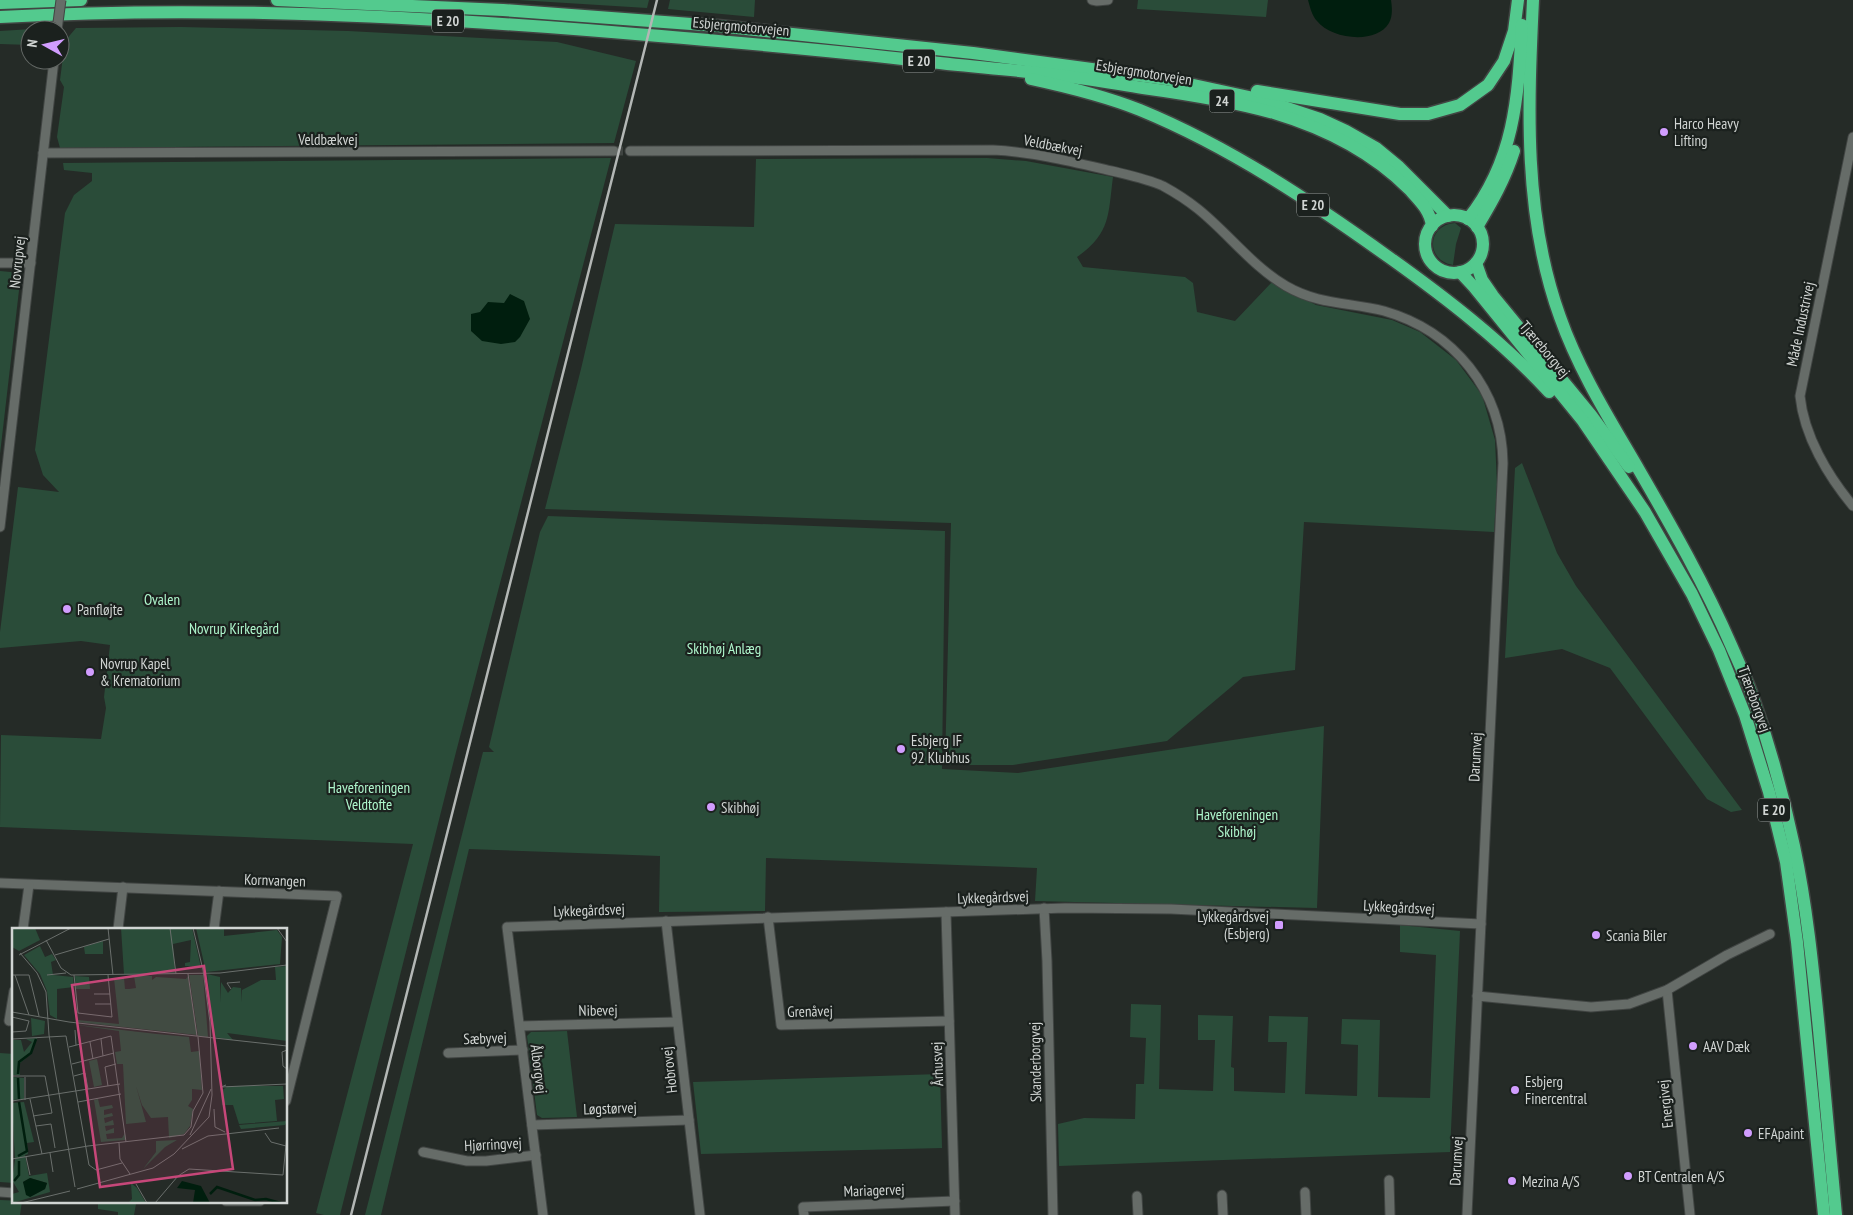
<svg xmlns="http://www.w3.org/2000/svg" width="1853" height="1215" font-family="'PT Sans Narrow',sans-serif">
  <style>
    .green { fill: #2a4c39 }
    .water { fill: #001e0e }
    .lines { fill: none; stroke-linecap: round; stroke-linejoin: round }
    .minor-tunnel { stroke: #3f4441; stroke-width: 9; stroke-dasharray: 9 4.5; stroke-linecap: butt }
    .minor-casing { stroke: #414543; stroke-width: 11 }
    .highway-casing { stroke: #414543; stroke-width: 15 }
    .minor { stroke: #666c68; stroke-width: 9 }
    .highway { stroke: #53ca8e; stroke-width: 12 }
    .rail { stroke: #b3b7b5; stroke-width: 2.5 }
    .minor-bridge-casing { stroke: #414543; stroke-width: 11; stroke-linecap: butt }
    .minor-bridge { stroke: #666c68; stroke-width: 9 }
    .poi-dot { fill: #d19dfe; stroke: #1b211e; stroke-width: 2 }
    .labels { text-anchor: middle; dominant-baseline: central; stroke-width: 4.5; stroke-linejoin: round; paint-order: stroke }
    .shield { fill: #1b211e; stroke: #9a9f9d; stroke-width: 1 }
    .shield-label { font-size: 14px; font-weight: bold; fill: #d1d5d3 }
    .street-label { font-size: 15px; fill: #d1d5d3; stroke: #1b211e }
    .poi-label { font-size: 15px; fill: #d1d5d3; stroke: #1b211e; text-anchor: start }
    .park-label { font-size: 15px; fill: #aff7cd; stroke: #1b211e }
    .inset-river { fill: none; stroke: #001e0e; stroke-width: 2.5 }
    .inset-road { fill: none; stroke: #6a6f6c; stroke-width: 1 }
    .view { fill: #c64779; fill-opacity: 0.15; stroke: #c64779; stroke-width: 2.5 }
    .inset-edge { fill: none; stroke: #d1d5d3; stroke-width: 2.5 }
  </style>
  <rect width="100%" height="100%" fill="#252b27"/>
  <g class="green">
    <path d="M518 0H649L647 8Z"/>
    <path d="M670 0H755L754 17 668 9Z"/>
    <path d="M1138 0H1268L1266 17 1137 9Z"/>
    <path d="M181 27 348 31 557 42 636 61 614 143 60 148 57 137 64 87 60 80 65 41 76 28Z"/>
    <path d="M48 28V30H30V45L0 44V31Z"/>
    <path d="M611 158 456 752 340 1215H324L316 1213 413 844 0 827 1 735 101 739 106 708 104 697 110 645 81 641 0 648V632L18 487 59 492 43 475 35 450 65 213 74 195 92 181V173L64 170 63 163Z"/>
    <path d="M987 158 1026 161 1113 177C1108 215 1111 233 1077 257L1083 267 1185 277 1193 283 1197 312 1235 321 1272 282 1316 305 1392 320 1420 332 1456 360 1482 395 1495 440 1497 484 1494 532 1304 522 1295 670 1243 677 1167 741 1013 765H945L951 523 545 509 581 369 615 224 754 227 756 159Z"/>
    <path d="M1455 223 1461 228 1456 244 1453 265C1425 260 1427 225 1455 223Z"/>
    <path d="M0 271 21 273 0 454Z"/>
    <path d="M1522 463 1557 553 1576 586 1742 810 1731 812 1707 799 1610 668 1562 649 1505 658 1515 468Z"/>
    <path d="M548 516 945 531 942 769 1018 773 1324 726 1317 908 1035 901 1037 868 766 858 765 911 659 912 660 856 469 849 381 1215H365L483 752H494L489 747 540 532Z"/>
    <path d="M1400 925 1460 931 1450 1152 1059 1166 1058 1124 1084 1118 1135 1119 1136 1084H1144L1146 1038 1130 1037 1131 1004 1161 1005 1159 1089 1213 1091 1215 1040H1198V1015L1233 1016 1231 1067 1234 1068V1091L1285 1093 1287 1042H1268L1269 1016 1308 1017 1305 1094 1357 1096 1358 1045 1341 1044 1342 1019 1380 1020 1378 1097 1430 1098 1436 955 1400 952Z"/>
    <path d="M567 1031 577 1117 542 1118 537 1115 527 1036 531 1032Z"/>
    <path d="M0 1053 14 1054V1183L0 1182Z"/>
    <path d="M940 1074 942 1148 701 1154 693 1082Z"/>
    <path d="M0 1200 22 1201 20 1215H0Z"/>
    <path d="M98 1202 136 1204 134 1215H118V1212L98 1209Z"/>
  </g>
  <g class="water">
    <path d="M1308 0H1391C1392 7 1393 16 1389 23 1376 45 1331 39 1317 21 1312 16 1310 7 1308 0Z"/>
    <path d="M510 294 524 301 530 319 520 337 515 342 501 344 482 341 471 331V314L480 312 488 302 504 303Z"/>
  </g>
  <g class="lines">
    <path class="minor-tunnel" d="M614 151H630"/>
    <g class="minor-casing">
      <g id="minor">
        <path d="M1092 0 1097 1 1108 0"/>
        <path d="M1853 137 1800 396C1804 436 1828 476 1853 506"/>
        <path d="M630 151 993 150C1033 152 1073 162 1112 171 1128 175 1147 179 1163 186 1174 192 1188 201 1198 209 1228 233 1252 266 1286 286 1319 305 1348 302 1384 311 1454 331 1502 390 1503 463L1467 1215"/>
        <path d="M43 153 614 151"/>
        <path d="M0 263H31"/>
        <path d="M0 527 54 60"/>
        <path d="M0 883 337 896 286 1101"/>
        <path d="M1044 908 1047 961 1053 1215"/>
        <path d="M946 912 955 1215"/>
        <path d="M768 917 781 1025 949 1021"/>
        <path d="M666 921 700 1215"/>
        <path d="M23 929 29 885"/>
        <path d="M118 929 123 887"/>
        <path d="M214 929 219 891"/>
        <path d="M1667 990 1690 1215"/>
        <path d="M1477 996 1591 1007 1629 1004 1667 990 1727 955 1770 934"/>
        <path d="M9 1021 14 991"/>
        <path d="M520 1026 677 1022"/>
        <path d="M448 1053 523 1050"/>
        <path d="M532 1125 689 1120"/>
        <path d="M423 1152 467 1161H486L536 1155"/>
        <path d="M1389 1180 1390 1215"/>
        <path d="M0 1192 14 1193"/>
        <path d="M1305 1192 1306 1215"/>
        <path d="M1222 1195 1223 1215"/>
        <path d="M1137 1196 1138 1215"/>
        <path d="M226 1201H260"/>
        <path d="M543 1215 507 927 1065 908 1171 909 1481 924"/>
        <path d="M804 1215 803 1207 955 1201"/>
      </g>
    </g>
    <g class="highway-casing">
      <g id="highway">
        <path d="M277 0 503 10 718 26 973 53 1166 79 1263 100 1320 119 1346 131 1376 148 1399 167 1448 216"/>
        <path d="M1533 0C1528 106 1523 215 1560 317 1579 371 1610 420 1639 470 1672 527 1705 585 1731 645 1738 661 1745 676 1751 692 1769 743 1783 794 1794 846 1807 907 1813 969 1819 1030 1825 1092 1830 1153 1836 1215"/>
        <path d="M0 3 81 0"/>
        <path d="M0 17C196 6 392 15 587 30 699 39 810 48 921 61 963 66 1005 69 1047 74 1079 77 1111 83 1143 88 1187 94 1231 101 1274 113 1324 128 1372 152 1409 189 1419 200 1430 210 1432 226"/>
        <path d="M1031 79C1068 87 1105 96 1140 110 1230 147 1312 202 1390 258 1446 298 1502 341 1549 392"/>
        <path d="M1257 91 1400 114H1428L1460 105 1488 85 1504 61 1514 31 1518 0"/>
        <circle cx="1454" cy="244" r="29"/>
        <path d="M1468 219C1515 160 1518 97 1522 25"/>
        <path d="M1477 227C1492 202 1505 179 1514 151"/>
        <path d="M1476 263 1482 280 1493 296 1591 415 1629 467"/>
        <path d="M1460 272 1474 287 1583 421 1645 512 1692 594 1719 650 1745 715 1769 792 1786 862 1797 942 1824 1215"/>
      </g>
    </g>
    <use href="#minor" class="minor"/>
    <use href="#highway" class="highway"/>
    <path class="rail" d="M351 1215 657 0"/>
    <g class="minor-bridge-casing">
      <path id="minor-bridge" d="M57 30 61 0"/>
    </g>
    <use href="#minor-bridge" class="minor-bridge"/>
  </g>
  <g class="poi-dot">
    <circle cx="1664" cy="132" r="5"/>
    <circle cx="67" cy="609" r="5"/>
    <circle cx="90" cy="672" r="5"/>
    <circle cx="901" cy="749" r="5"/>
    <circle cx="711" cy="807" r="5"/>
    <rect x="1274" y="920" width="10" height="10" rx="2.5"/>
    <circle cx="1596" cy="935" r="5"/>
    <circle cx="1693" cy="1046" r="5"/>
    <circle cx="1515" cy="1090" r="5"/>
    <circle cx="1748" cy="1133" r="5"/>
    <circle cx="1628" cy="1176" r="5"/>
    <circle cx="1512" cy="1181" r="5"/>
  </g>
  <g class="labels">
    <g class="shield">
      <rect x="432" y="9.5" width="32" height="23" rx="4"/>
      <rect x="903" y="49.5" width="32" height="23" rx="4"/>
      <rect x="1209.5" y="89.5" width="25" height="23" rx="4"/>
      <rect x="1297" y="193.5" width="32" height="23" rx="4"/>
      <rect x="1758" y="798.5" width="32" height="23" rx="4"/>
    </g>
    <g class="shield-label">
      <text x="448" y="21">E 20</text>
      <text x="919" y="61">E 20</text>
      <text x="1222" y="101">24</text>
      <text x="1313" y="205">E 20</text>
      <text x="1774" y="810">E 20</text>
    </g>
    <g class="street-label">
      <text transform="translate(741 26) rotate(5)">Esbjergmotorvejen</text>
      <text transform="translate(1144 72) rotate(9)">Esbjergmotorvejen</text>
      <text x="328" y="139">Veldbækvej</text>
      <text transform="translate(1053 145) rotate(11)">Veldbækvej</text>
      <text transform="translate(17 262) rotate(-84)">Novrupvej</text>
      <text transform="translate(1800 324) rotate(-78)">Måde Industrivej</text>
      <text transform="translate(1545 349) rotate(50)">Tjæreborgvej</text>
      <text transform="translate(1755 699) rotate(70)">Tjæreborgvej</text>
      <text transform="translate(1475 757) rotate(-87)">Darumvej</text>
      <text transform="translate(275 880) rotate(2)">Kornvangen</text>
      <text transform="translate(993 897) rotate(-2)">Lykkegårdsvej</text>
      <text transform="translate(1399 907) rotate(3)">Lykkegårdsvej</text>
      <text transform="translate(589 910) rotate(-2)">Lykkegårdsvej</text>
      <text transform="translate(598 1010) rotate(-1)">Nibevej</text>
      <text transform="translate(810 1011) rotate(-1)">Grenåvej</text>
      <text transform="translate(485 1038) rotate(-2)">Sæbyvej</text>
      <text transform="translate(1035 1062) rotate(-91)">Skanderborgvej</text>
      <text transform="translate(937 1064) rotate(-92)">Århusvej</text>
      <text transform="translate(539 1069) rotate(83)">Ålborgvej</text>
      <text transform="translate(669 1070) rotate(-97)">Hobrovej</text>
      <text transform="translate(1665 1104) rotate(-96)">Energivej</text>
      <text transform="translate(610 1108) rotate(-2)">Løgstørvej</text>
      <text transform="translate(493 1144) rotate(-3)">Hjørringvej</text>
      <text transform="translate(1456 1161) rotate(-87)">Darumvej</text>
      <text transform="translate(874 1190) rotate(-2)">Mariagervej</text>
    </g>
    <g class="poi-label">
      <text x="1674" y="123">Harco Heavy<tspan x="1674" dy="17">Lifting</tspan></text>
      <text x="77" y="609">Panfløjte</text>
      <text x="100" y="663">Novrup Kapel<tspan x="100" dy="17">&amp; Krematorium</tspan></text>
      <text x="911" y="740">Esbjerg IF<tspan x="911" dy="17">92 Klubhus</tspan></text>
      <text x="721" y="807">Skibhøj</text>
      <text x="1269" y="916" text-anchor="end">Lykkegårdsvej<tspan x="1269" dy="17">(Esbjerg)</tspan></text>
      <text x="1606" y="935">Scania Biler</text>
      <text x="1703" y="1046">AAV Dæk</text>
      <text x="1525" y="1081">Esbjerg<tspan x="1525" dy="17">Finercentral</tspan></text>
      <text x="1758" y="1133">EFApaint</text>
      <text x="1638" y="1176">BT Centralen A/S</text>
      <text x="1522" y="1181">Mezina A/S</text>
    </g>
    <g class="park-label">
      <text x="162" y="599">Ovalen</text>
      <text x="234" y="628">Novrup Kirkegård</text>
      <text x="724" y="648">Skibhøj Anlæg</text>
      <text x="369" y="787">Haveforeningen<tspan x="369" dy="17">Veldtofte</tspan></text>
      <text x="1237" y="814">Haveforeningen<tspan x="1237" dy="17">Skibhøj</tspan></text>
    </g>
  </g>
  <g transform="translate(12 928)">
    <rect width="275" height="275" fill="#252b27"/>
    <path d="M0 0H23L28 12 7 23 0 19ZM109 0H180L190 44 188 39 173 38V35L178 34 179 12 161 16 163 45 112 46ZM184 0H212V8L265 2 270 9 268 36 194 44ZM91 13V26H73L72 19ZM28 18 33 29 40 26 44 32 39 34 41 47 61 49 62 59 45 61V91L38 87 35 63 28 46 12 27ZM275 38V113L215 105 221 112 202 109 195 46 208 49V75L209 54 216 65 221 59 229 60 230 74V62L249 52H264L263 39ZM177 47H191L196 109 186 108ZM63 48 77 49 78 61H64ZM122 48H140V52L144 49 174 51 176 48 185 107 65 94V92L107 96 102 50H112L113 61H117L124 60ZM19 90 33 93 32 106 20 108ZM58 96 145 106 149 150 145 106 177 109 179 124 187 123 190 162 180 161V172L176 178 181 181 178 198 172 206 157 210 156 189 139 190 130 177 124 158 134 194 114 196 111 136H105L103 124 109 123 107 103ZM25 110 19 126 7 136 8 147H0V112H9L12 124 20 114 14 111ZM85 131 90 157 82 159 77 133ZM0 149 12 150V171L0 172ZM216 158H271L272 171 263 172 265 193 227 196 221 177H210L209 163ZM86 171 88 179 100 177 101 180 92 182V187L100 185 101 188 92 190 93 195 101 192 102 197 93 198 94 203 102 200V205L94 206 95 211 110 210 113 205V212L89 214 82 172ZM12 174 22 214 15 215 16 226 13 227 17 248 35 245 38 264 0 275V266L7 264 0 252 3 232 0 175ZM18 250 35 255 33 261 18 269 11 254ZM275 193 273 197 229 201 227 197ZM165 212 153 219 131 241 144 224V213ZM119 255 125 260 134 275H116L120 271Z" fill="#2a4c39" fill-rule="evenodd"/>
    <path d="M18 250 35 255 33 261 18 269 14 267 11 254ZM170 253 189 258 198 275H181L183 262 165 260Z" fill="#001e0e"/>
    <path class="inset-river" d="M6 146 7 134 19 125 24 111M6 150 7 171M6 228 15 223 7 174M2 253 7 247V233M198 266 205 259 243 272 254 271 269 275"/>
    <path class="inset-road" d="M96 0 101 47M158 0 164 46M265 0 275 14M34 12 49 40 59 47 208 45 275 37M8 25 25 45 34 64 37 107 63 259M7 27 59 0M43 27 97 11M176 46 185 108M0 47H17L27 88M3 47 17 87M35 47 54 45M62 47 66 85 100 89 96 47M219 61 215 55 228 54M82 66H98M83 76H99M0 84 57 94 275 118M0 89 17 93 14 103 0 104M63 102 64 117M0 111 54 108 77 237 84 242 110 235M89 111 91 128M78 114 81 131M68 117 71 134M57 119 99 108 114 214M275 122 270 124 271 138 275 141M60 136 102 125M0 148H33L40 185 21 188M62 148 73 145 76 161M13 149V172M214 157 209 159 275 156M96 158 93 139 104 136M18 171 30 226M0 173 108 156M66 174 109 166M202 181 203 199 213 204M24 198 39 196 43 220M253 205 259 214 274 218M178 207 199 161M107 215 108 231 118 246M170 221 196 208 267 200M38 225 41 244M14 229 18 247M0 231 76 218 172 207 179 199 181 183 191 165 186 109M124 256 135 275M65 261 141 240 162 226 197 189 200 167 198 94 191 42 181 0M9 275 58 263M143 275 166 248 177 241 271 247 275 207"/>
    <path class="view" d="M192 38 221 241 88 259 60 57Z"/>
    <rect width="275" height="275" class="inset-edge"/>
  </g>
  <g transform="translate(45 45) rotate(278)"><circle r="24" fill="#1b211e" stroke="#646966"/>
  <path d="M0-4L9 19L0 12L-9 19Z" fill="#d19dfe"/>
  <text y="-8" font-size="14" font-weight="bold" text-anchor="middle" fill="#d1d5d3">N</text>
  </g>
</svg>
